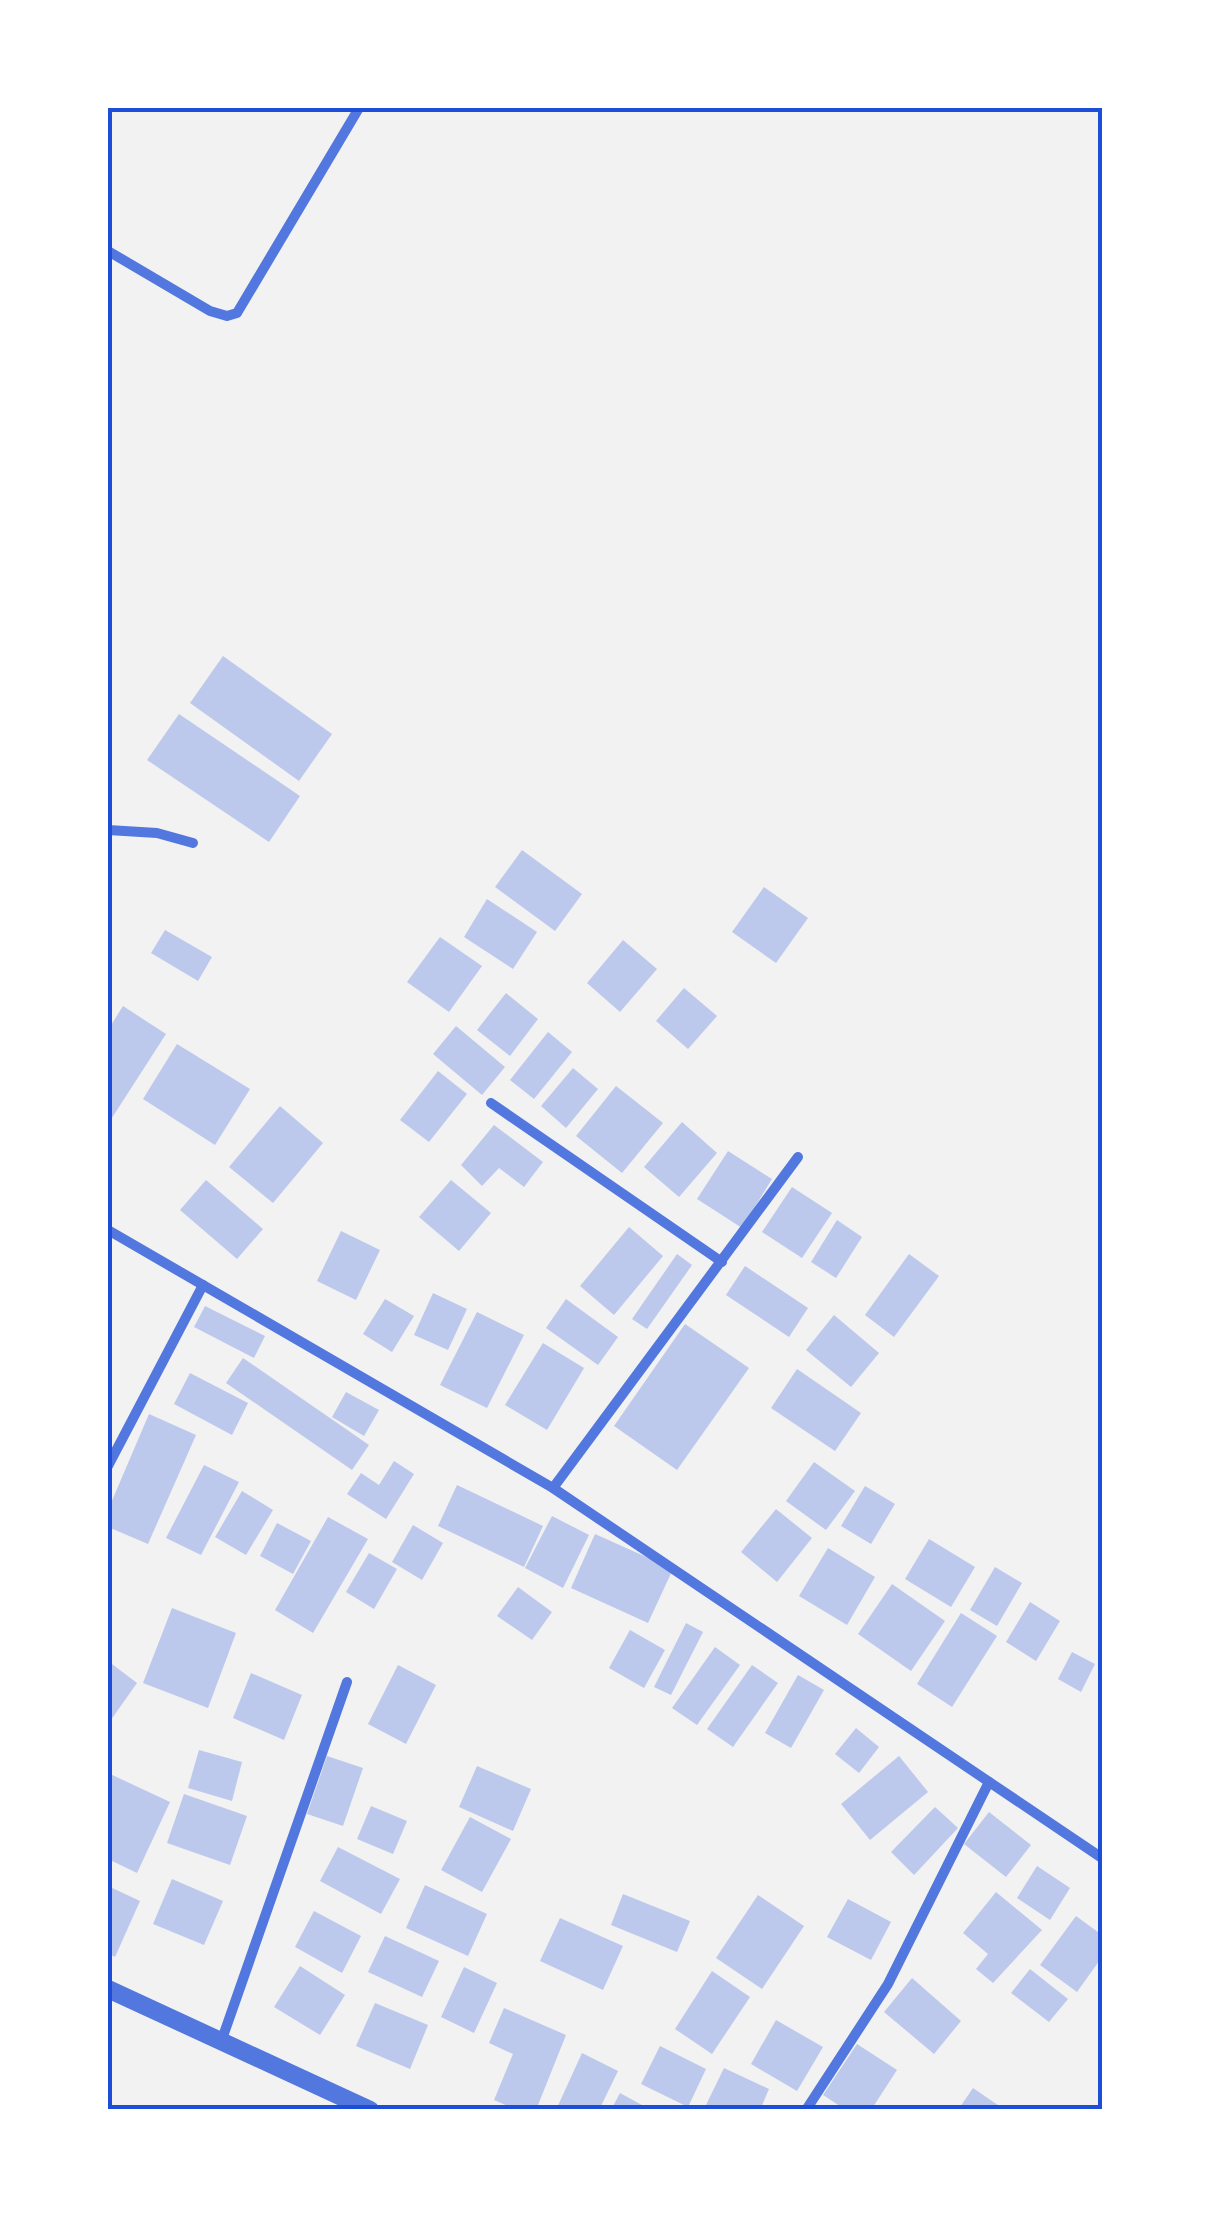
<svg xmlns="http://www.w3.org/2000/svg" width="1210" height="2217" font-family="Commissioner,sans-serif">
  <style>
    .building { fill: #bdc9ec }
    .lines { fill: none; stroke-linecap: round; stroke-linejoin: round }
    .minor { stroke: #5277de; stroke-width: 10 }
    .tertiary { stroke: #5277de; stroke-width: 18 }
    .neatline { fill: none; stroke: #1d4ed8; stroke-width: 4 }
  </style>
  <rect width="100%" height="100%" fill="#f2f2f2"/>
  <g class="building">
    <path d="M223 656 332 734 299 781 190 703Z"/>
    <path d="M179 714 300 796 269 842 147 760Z"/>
    <path d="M522 850 582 894 555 931 495 887Z"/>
    <path d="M764 887 808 918 776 963 732 932Z"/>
    <path d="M487 899 537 932 513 969 464 937Z"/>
    <path d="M165 930 212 957 198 981 151 953Z"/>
    <path d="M440 937 482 966 449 1012 407 982Z"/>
    <path d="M623 940 657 969 620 1012 587 983Z"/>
    <path d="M684 988 717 1016 688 1049 656 1021Z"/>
    <path d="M506 993 538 1019 510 1056 477 1030Z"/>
    <path d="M123 1006 166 1034 108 1124V1030Z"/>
    <path d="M456 1026 505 1067 482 1095 433 1054Z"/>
    <path d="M548 1032 572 1052 534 1099 510 1080Z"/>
    <path d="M177 1044 250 1089 215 1145 143 1099Z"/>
    <path d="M573 1068 598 1089 566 1128 541 1106Z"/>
    <path d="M438 1071 467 1094 429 1142 400 1120Z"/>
    <path d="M616 1086 663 1123 622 1173 576 1136Z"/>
    <path d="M280 1106 323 1143 273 1203 229 1167Z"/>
    <path d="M682 1122 717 1153 679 1197 644 1167Z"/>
    <path d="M494 1125 543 1162 524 1187 499 1168 482 1186 461 1165Z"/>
    <path d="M728 1151 772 1179 742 1228 697 1199Z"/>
    <path d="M206 1180 263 1229 237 1259 180 1210Z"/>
    <path d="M451 1180 491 1213 459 1251 419 1217Z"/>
    <path d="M792 1187 832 1213 802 1258 762 1232Z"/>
    <path d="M837 1220 862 1237 836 1278 811 1262Z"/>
    <path d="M629 1227 663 1256 614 1315 580 1286Z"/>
    <path d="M341 1231 380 1250 356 1300 317 1281Z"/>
    <path d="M677 1254 692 1265 647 1329 632 1319Z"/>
    <path d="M909 1254 939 1276 894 1337 865 1315Z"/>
    <path d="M745 1266 808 1308 789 1337 726 1295Z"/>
    <path d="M433 1293 467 1309 448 1350 414 1335Z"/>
    <path d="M385 1299 414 1316 392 1352 363 1334Z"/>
    <path d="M566 1299 618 1337 598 1365 546 1328Z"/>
    <path d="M205 1306 265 1336 254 1358 194 1327Z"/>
    <path d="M477 1312 524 1335 487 1408 440 1385Z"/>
    <path d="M834 1315 879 1353 851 1387 806 1350Z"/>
    <path d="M685 1324 749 1368 677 1470 614 1426Z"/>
    <path d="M543 1343 584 1368 547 1430 505 1405Z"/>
    <path d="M243 1358 369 1445 352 1470 226 1383Z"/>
    <path d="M797 1369 861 1413 835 1451 771 1408Z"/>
    <path d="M190 1373 248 1403 232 1435 174 1404Z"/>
    <path d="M346 1392 379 1410 364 1436 332 1417Z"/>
    <path d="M149 1414 196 1435 148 1544 108 1527V1510Z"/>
    <path d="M394 1461 414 1474 386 1519 347 1494 361 1473 379 1485Z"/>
    <path d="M814 1462 855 1491 826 1530 786 1501Z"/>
    <path d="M204 1465 239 1482 201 1555 166 1538Z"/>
    <path d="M457 1485 543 1526 524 1567 438 1526Z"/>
    <path d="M865 1486 895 1504 871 1544 841 1526Z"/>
    <path d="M242 1491 273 1510 246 1555 215 1537Z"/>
    <path d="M776 1509 812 1538 777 1582 741 1552Z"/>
    <path d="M552 1516 589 1535 563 1588 525 1568Z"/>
    <path d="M328 1517 368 1539 313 1633 275 1610Z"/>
    <path d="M277 1523 311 1541 293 1574 260 1556Z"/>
    <path d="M413 1525 443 1543 422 1580 392 1562Z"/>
    <path d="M595 1534 673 1569 648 1623 571 1588Z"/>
    <path d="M929 1539 975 1567 951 1607 905 1579Z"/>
    <path d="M828 1548 875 1577 847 1625 799 1596Z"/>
    <path d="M369 1553 397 1569 374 1609 346 1592Z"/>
    <path d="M995 1567 1022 1583 997 1626 970 1610Z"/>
    <path d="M892 1584 945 1621 911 1671 858 1634Z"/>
    <path d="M518 1587 552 1612 532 1640 497 1616Z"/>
    <path d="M1030 1602 1060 1621 1036 1661 1006 1642Z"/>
    <path d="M172 1608 236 1633 208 1708 143 1683Z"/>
    <path d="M961 1613 997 1636 952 1707 917 1684Z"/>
    <path d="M686 1623 703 1632 671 1695 654 1687Z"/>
    <path d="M630 1630 665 1650 644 1688 609 1668Z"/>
    <path d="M715 1647 740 1665 697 1725 672 1708Z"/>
    <path d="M1072 1652 1095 1664 1081 1692 1058 1679Z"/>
    <path d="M108 1661 137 1683 108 1724Z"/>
    <path d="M398 1665 436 1685 406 1744 368 1724Z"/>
    <path d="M752 1665 778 1683 733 1747 707 1729Z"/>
    <path d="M251 1673 302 1695 284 1740 233 1718Z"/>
    <path d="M798 1675 824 1690 791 1748 765 1733Z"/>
    <path d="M856 1728 879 1747 859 1773 835 1754Z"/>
    <path d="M199 1750 242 1762 232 1801 188 1788Z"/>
    <path d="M327 1756 363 1768 343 1826 307 1814Z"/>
    <path d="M899 1756 928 1792 870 1840 841 1804Z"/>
    <path d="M477 1766 531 1789 513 1831 459 1807Z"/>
    <path d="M108 1773 170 1802 137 1873 108 1859Z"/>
    <path d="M184 1794 247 1816 230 1865 167 1843Z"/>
    <path d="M371 1806 407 1821 393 1854 357 1839Z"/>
    <path d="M935 1807 958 1828 914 1875 891 1852Z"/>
    <path d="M989 1812 1031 1845 1006 1877 964 1844Z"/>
    <path d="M470 1817 511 1839 482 1892 441 1870Z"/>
    <path d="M338 1847 400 1879 381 1914 320 1881Z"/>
    <path d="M1037 1866 1070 1888 1050 1920 1017 1898Z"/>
    <path d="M172 1879 223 1901 204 1945 153 1924Z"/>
    <path d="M425 1885 487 1914 468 1956 406 1928Z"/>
    <path d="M108 1886 140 1901 115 1957 108 1953Z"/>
    <path d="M996 1892 1042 1930 993 1983 976 1969 988 1954 963 1933Z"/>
    <path d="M623 1894 690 1921 677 1952 611 1925Z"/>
    <path d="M758 1895 804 1926 762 1989 716 1958Z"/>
    <path d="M848 1899 891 1922 871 1960 827 1937Z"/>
    <path d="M314 1911 361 1936 342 1973 295 1947Z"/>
    <path d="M1076 1916 1102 1935V1957L1077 1992 1040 1965Z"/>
    <path d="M560 1918 623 1946 603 1990 540 1961Z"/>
    <path d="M385 1936 439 1961 422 1997 368 1972Z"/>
    <path d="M300 1966 345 1995 320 2035 274 2007Z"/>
    <path d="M464 1967 497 1983 474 2033 441 2017Z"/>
    <path d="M1030 1969 1068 1999 1049 2022 1011 1993Z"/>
    <path d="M712 1971 750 1997 712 2054 675 2029Z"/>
    <path d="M912 1978 961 2021 934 2054 884 2012Z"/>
    <path d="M375 2003 428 2025 410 2069 356 2046Z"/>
    <path d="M504 2008 566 2035 536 2110H517L494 2100 513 2054 489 2043Z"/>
    <path d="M776 2020 823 2047 797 2091 751 2064Z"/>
    <path d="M857 2044 897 2070 871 2110H846L823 2095Z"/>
    <path d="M660 2046 706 2069 688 2107 641 2084Z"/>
    <path d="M582 2053 618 2071 599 2110H556Z"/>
    <path d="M724 2068 769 2089 760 2110H717L706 2105Z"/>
    <path d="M973 2088 1005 2110H958Z"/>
    <path d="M620 2093 651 2110H611Z"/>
  </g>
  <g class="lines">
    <g class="minor">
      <path d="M108 251 210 311 227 316 237 313 359 108"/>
      <path d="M108 830 157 833 193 843"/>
      <path d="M491 1103 722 1262"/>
      <path d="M108 1230 553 1488 1102 1858"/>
      <path d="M108 1466 203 1285"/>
      <path d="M553 1488 798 1157"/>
      <path d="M221 2042 347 1682"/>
      <path d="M806 2110 888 1984 989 1782"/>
    </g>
    <path class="tertiary" d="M108 1989 370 2110"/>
  </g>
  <rect width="1210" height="2217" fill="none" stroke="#ffffff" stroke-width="220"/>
  <rect x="110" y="110" width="990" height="1997" class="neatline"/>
</svg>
